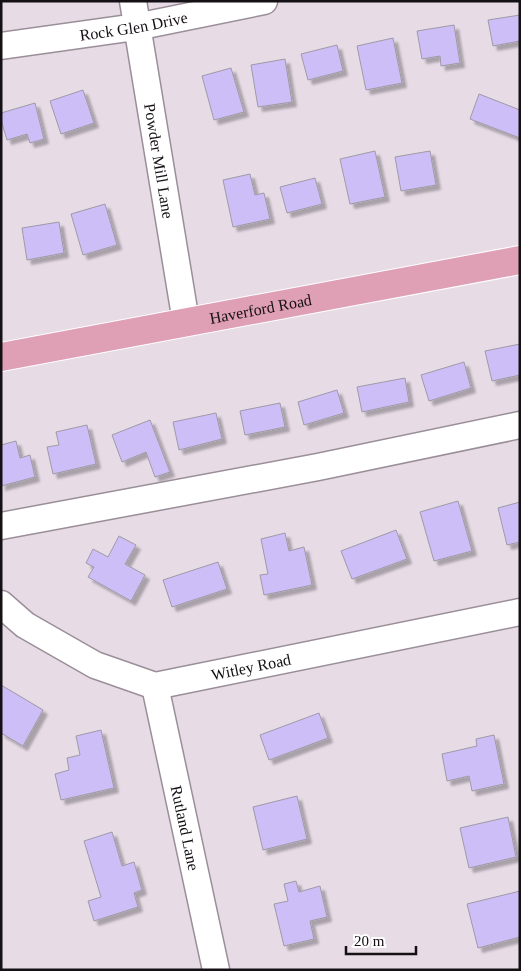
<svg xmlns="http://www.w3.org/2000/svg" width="521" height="971" font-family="Georgia,serif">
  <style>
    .building { fill: #cdbef8; stroke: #9d9aa6; filter: url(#shadow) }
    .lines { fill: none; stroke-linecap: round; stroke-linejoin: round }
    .street-casing { stroke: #9a8f99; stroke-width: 29 }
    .primary-casing { stroke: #fff; stroke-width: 30 }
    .street { stroke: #fff; stroke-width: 26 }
    .primary { stroke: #df9fb4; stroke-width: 28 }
    .labels { text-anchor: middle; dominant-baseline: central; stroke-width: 4; stroke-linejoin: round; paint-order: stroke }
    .street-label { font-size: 16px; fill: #141014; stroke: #fff }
  </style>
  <defs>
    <filter id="shadow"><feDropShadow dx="4.5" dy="4.5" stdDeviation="1" flood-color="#0004"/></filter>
  </defs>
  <rect width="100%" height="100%" fill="#e7dbe6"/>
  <g class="building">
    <path d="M520 15V41L493 46 488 20Z"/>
    <path d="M454 25 460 63 441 66 440 56 422 59 417 31Z"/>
    <path d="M393 38 402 83 366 90 357 46Z"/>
    <path d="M337 45 343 71 308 80 301 54Z"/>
    <path d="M285 59 292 102 258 107 251 65Z"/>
    <path d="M231 68 244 112 214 120 202 76Z"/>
    <path d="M83 90 94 123 61 134 50 101Z"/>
    <path d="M479 94 520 110V138L470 119Z"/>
    <path d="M35 103 44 139 30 143 27 134 7 140 1 120V113Z"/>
    <path d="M375 151 385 197 350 204 340 159Z"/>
    <path d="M430 151 436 185 401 191 395 157Z"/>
    <path d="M250 174 255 195 264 193 270 219 233 227 223 180Z"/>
    <path d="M315 178 322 204 287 213 280 187Z"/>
    <path d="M105 204 117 245 83 255 71 214Z"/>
    <path d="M59 222 64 253 27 260 22 228Z"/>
    <path d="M520 344V375L492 381 485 351Z"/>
    <path d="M464 362 471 388 429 401 421 375Z"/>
    <path d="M405 378 409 402 362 412 357 387Z"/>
    <path d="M337 390 344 413 304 425 298 402Z"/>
    <path d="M280 403 285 427 245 435 240 411Z"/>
    <path d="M216 413 222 439 179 450 173 422Z"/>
    <path d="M150 420 170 472 155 477 146 452 122 462 112 435Z"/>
    <path d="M87 425 96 464 53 474 47 447 59 445 56 432Z"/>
    <path d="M16 441 20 458 30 455 35 477 1 486V445Z"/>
    <path d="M458 501 472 551 434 561 420 512Z"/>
    <path d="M520 502V542L507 545 498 508Z"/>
    <path d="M396 530 407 559 352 579 341 551Z"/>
    <path d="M285 533 289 551 304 547 312 585 264 595 260 575 268 574 261 539Z"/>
    <path d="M119 536 136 545 125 564 145 575 131 601 88 577 94 567 86 563 93 549 108 557Z"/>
    <path d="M218 562 227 589 172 607 163 580Z"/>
    <path d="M1 685 43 710 23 746 1 733Z"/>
    <path d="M319 713 328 738 269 760 260 735Z"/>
    <path d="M101 730 114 788 61 800 55 774 69 770 67 758 80 755 76 736Z"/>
    <path d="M494 735 504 784 472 791 469 776 447 781 442 754 477 746 476 739Z"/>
    <path d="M297 796 307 839 263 850 253 807Z"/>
    <path d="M508 817 516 857 469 868 460 828Z"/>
    <path d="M112 832 122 866 134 862 142 890 134 893 138 907 94 921 88 901 101 897 84 841Z"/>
    <path d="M296 881 299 892 320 886 327 917 310 921 314 939 284 946 274 904 288 901 284 884Z"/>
    <path d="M520 891V937L478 948 467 904Z"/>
  </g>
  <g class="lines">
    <g class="street-casing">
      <g id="street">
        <path id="s1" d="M133 1 186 322"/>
        <path id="s2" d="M1 46 136 27 264 1"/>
        <path d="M1 526 318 467 520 425"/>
        <path id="s3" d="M1 604 25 625 95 665 155 686 520 612"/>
        <path id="s4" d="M155 686 216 970"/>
      </g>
    </g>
    <g class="primary-casing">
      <g id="primary">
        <path id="s5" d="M1 357 520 260"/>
      </g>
    </g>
    <use href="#street" class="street"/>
    <use href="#primary" class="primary"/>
  </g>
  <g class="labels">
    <g class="street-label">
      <text stroke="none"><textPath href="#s2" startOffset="134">Rock Glen Drive</textPath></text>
      <text stroke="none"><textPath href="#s1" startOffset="162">Powder Mill Lane</textPath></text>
      <text stroke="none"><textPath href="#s5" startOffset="264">Haverford Road</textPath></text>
      <text stroke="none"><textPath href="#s3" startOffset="274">Witley Road</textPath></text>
      <text stroke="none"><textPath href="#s4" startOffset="145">Rutland Lane</textPath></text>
    </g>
  </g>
  <rect width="521" height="971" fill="none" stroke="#141014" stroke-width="5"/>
  <path d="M346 946v8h70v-8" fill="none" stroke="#141014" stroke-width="2.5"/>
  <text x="354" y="946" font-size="15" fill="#141014" stroke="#ffffff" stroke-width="4" paint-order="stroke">20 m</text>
</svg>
